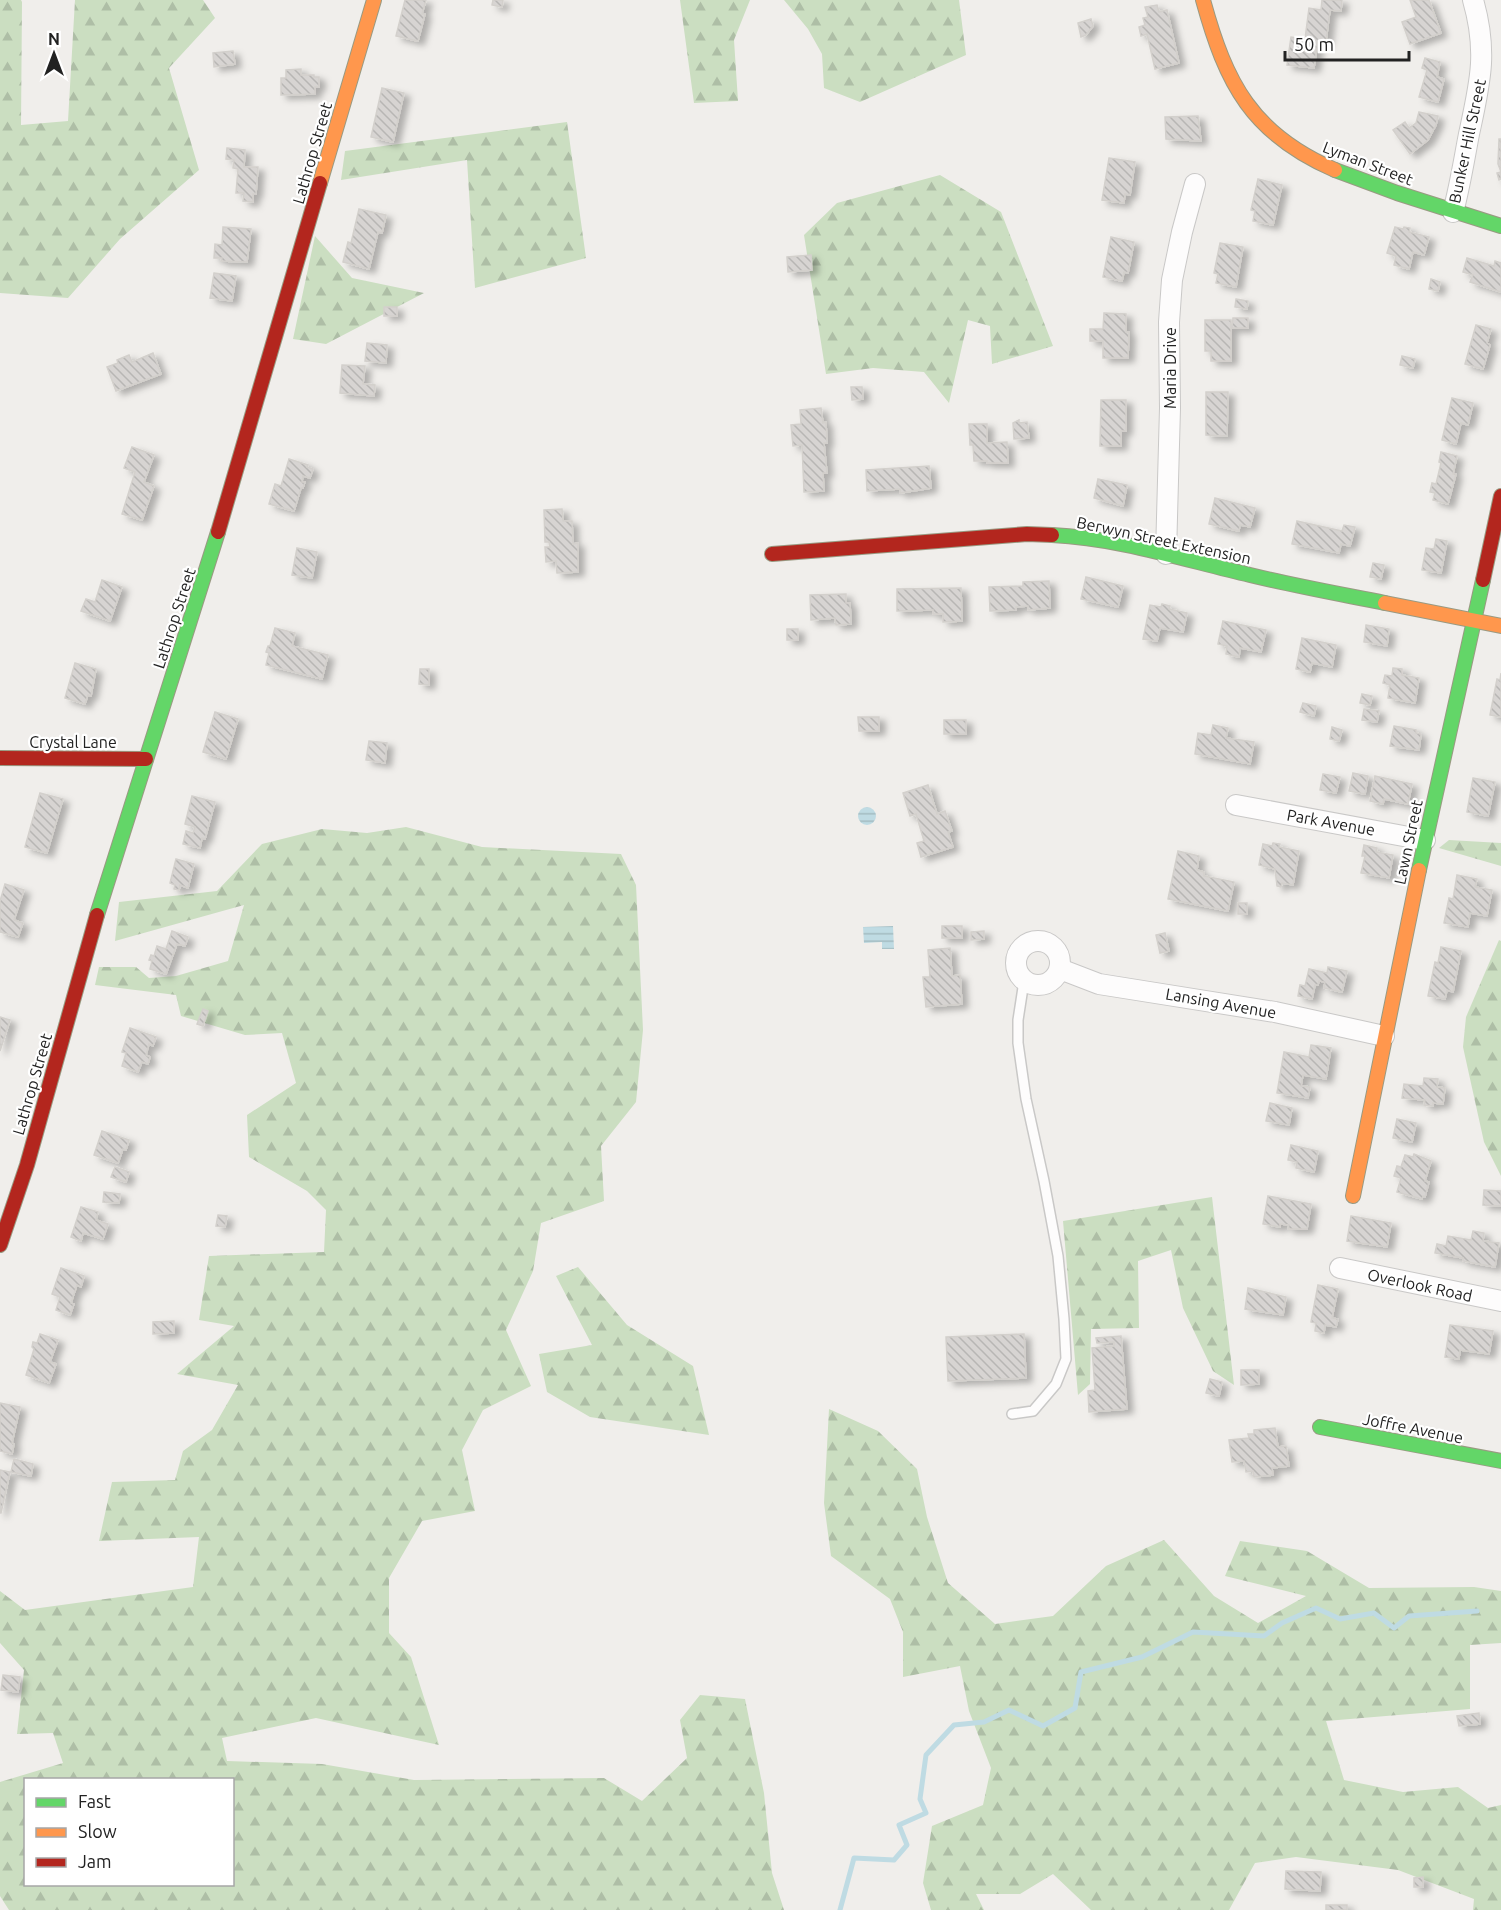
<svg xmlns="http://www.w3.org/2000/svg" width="1501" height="1910" font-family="Ubuntu,sans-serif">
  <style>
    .forest { fill: url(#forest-firs); fill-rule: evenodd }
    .water { fill: url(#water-rules) }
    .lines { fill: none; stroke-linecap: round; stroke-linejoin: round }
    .stream { stroke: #bfdbe3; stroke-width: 5 }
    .building { fill: url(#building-back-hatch); stroke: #d3d0cc; stroke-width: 1.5; filter: url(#shadow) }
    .lane-casing { stroke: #c9c8c7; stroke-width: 12 }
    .street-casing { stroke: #c9c8c7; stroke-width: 22 }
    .fast-casing { stroke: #999a82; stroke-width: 16 }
    .slow-casing { stroke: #999a82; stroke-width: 16 }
    .jam-casing { stroke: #999a82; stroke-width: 16 }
    .lane { stroke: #fdfcfc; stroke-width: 9 }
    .street { stroke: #fdfcfc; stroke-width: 20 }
    .fast { stroke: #63d668; stroke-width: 14 }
    .slow { stroke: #ff974d; stroke-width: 14 }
    .jam { stroke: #b3261e; stroke-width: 14 }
    .labels { text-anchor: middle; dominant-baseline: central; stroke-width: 4.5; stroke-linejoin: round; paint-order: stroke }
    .street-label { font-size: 16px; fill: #222; stroke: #fff }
  </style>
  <defs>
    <pattern id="forest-firs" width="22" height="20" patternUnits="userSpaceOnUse" patternTransform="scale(1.5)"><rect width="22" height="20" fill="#cbdec1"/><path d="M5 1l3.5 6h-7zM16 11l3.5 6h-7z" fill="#aebea6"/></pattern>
    <pattern id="water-rules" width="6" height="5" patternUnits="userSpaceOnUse" patternTransform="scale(1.5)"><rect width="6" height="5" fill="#bfdbe3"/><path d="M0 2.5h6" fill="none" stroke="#a4bcc2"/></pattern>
    <pattern id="building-back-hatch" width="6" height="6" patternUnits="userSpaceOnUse" patternTransform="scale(1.5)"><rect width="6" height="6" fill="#d7d4d2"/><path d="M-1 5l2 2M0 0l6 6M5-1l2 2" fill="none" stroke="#b8b6b4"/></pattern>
    <filter id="shadow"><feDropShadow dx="6" dy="4" stdDeviation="3" flood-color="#0004"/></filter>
  </defs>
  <rect width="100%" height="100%" fill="#f0eeeb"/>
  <g class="forest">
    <path d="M0 0H21L22 2 21 125 68 121 75 0H203L215 18 169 68 199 170 120 239 68 298 0 293Z"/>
    <path d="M680 0H750L734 40 738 101 694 103Z"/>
    <path d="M784 0H959L966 55 860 102 824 88 822 54 808 29Z"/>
    <path d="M567 122 586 258 475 288 467 160 341 180 345 151Z"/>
    <path d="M940 175 1001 212 1053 346 992 364 990 326 968 320 949 403 924 372 873 368 826 374 804 235 837 203Z"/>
    <path d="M315 236 352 278 424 293 326 344 293 339Z"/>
    <path d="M406 827 482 847 621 854 636 885 643 1030 636 1102 601 1146 604 1201 541 1223 533 1271 506 1330 531 1386 483 1410 462 1450 475 1511 422 1521 389 1578V1633L411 1657 439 1745 316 1718 222 1738 227 1761 322 1764 414 1780 604 1778 642 1801 687 1758 680 1720 700 1695 745 1699 764 1793 772 1873 784 1910H9L0 1896V1782L63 1763 53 1733 17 1734 24 1670 0 1643V1591L25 1610 193 1587 199 1537 99 1541 112 1482 175 1480 183 1451 212 1430 238 1385 177 1374 234 1326 199 1320 209 1256 324 1252 326 1210 307 1191 249 1157 247 1115 296 1083 282 1033 245 1035 181 1016 176 995 95 985 99 967H136L149 978 176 976 228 961 244 905 115 941 119 902 217 891 262 844 322 829 367 833ZM26 1780H232V1884H26Z"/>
    <path d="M1449 840 1501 843V866L1439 848Z"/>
    <path d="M1499 940 1501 941V1176L1484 1142 1463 1047 1466 1017Z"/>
    <path d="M1212 1197 1234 1385 1213 1371 1183 1308 1171 1250 1138 1261 1139 1328 1091 1329 1090 1384 1078 1395 1063 1221Z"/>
    <path d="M578 1267 627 1325 693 1366 709 1435 590 1417 547 1392 539 1354 592 1345 556 1276Z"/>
    <path d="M829 1409 878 1431 917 1469 927 1517 948 1583 995 1624 1053 1616 1106 1566 1164 1540 1214 1596 1258 1623 1306 1596 1225 1576 1240 1541 1307 1551 1369 1588 1474 1587 1501 1591V1643L1470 1645V1709L1326 1721 1344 1780 1403 1792 1458 1787 1488 1808 1501 1805V1910H1473L1474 1899 1398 1870 1296 1857 1255 1863 1229 1910H1091L1053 1874 1020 1894H976L984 1910H931L923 1883 932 1826 983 1805 991 1768 969 1711 960 1666 903 1677V1632L890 1599 831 1556 824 1503Z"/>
  </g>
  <g class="water">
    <circle cx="867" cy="816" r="9"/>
    <path d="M893 926 894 949H882V942L864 943 863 927Z"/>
  </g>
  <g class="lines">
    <path class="stream" d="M840 1910 854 1858 894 1860 907 1845 899 1825 926 1813 920 1799 926 1755 954 1725 984 1722 1009 1710 1043 1726 1075 1708 1081 1672 1142 1657 1193 1632 1264 1636 1282 1623 1316 1608 1340 1619 1374 1613 1394 1628 1409 1616 1477 1611"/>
  </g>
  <g class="building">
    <path d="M405 0H426L422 14H425L418 41 396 36Z"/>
    <path d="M493 0H503L502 7 492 5Z"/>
    <path d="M1322 0H1342L1341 11 1330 10 1326 42 1318 41 1314 68 1287 65 1291 37 1305 39 1309 8 1321 10Z"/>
    <path d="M1410 0H1429L1441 33 1410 44 1402 22 1416 17Z"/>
    <path d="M1157 5 1159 12 1167 10 1179 63 1155 69 1147 34 1141 36 1139 27 1145 25 1143 18 1148 17 1145 7Z"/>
    <path d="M1091 19 1093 26 1086 35 1081 37 1078 23Z"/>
    <path d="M233 51 235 64 214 67 213 53Z"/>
    <path d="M1425 58 1440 62 1437 77 1444 79 1438 102 1419 97 1427 70 1422 68Z"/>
    <path d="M301 69V75H314V77H319V87H315V94L281 95V78H286V70Z"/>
    <path d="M382 88 404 93 393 142 371 137Z"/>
    <path d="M1419 112 1438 116 1436 125 1428 140 1410 154 1393 130 1405 122 1409 128 1416 123Z"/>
    <path d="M1198 116 1201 141 1166 139 1165 117Z"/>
    <path d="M1499 139H1501V179L1499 180 1497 173 1501 172 1498 164Z"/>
    <path d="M227 148 245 150 244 167H258L256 194H253V202L243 201 244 193H236L238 169 233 168 234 160 226 159Z"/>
    <path d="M1109 158 1135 162 1130 195 1125 194 1124 203 1102 200Z"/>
    <path d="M1258 179 1282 185 1273 225 1253 221 1255 211 1251 210Z"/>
    <path d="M359 209 386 215 382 233 378 232 369 269 343 262 348 242 351 243Z"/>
    <path d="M223 227 251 229 247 262 221 261 222 258H214L215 244 222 245Z"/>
    <path d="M1395 227 1403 229 1404 227 1410 228 1409 232 1429 237 1424 255 1413 252 1409 269 1394 265 1396 256 1387 253Z"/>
    <path d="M1111 237 1134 242 1128 273 1124 272 1122 281 1103 277Z"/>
    <path d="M1220 243 1243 247 1236 287 1216 283 1218 274 1214 273Z"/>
    <path d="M811 255 812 270 788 272 787 257Z"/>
    <path d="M1467 258 1494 266 1495 261 1501 263V292L1470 282 1473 275 1463 272Z"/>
    <path d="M214 273 236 276 232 301 210 298Z"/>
    <path d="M1431 279 1440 282 1438 291 1429 289Z"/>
    <path d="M1236 299 1248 301 1247 309 1235 307Z"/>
    <rect x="384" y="307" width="13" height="9"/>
    <path d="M1104 313 1126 314V332H1129L1128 358H1103V341H1090V329H1103Z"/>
    <path d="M1233 318H1248V328H1232Z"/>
    <path d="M1205 320H1231V361H1211V351H1205Z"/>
    <path d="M1476 325 1491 329 1487 343 1490 345 1483 369 1465 364Z"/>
    <path d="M367 343 387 345 386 363 365 361Z"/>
    <path d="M153 353 161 374 116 391 107 367 118 363 117 360 129 355 132 362Z"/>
    <path d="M1402 356 1415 359 1413 368 1400 365Z"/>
    <path d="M342 365 365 366 363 384 375 385 374 396 340 393Z"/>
    <path d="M851 387H862L863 399 852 400Z"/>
    <path d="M1206 392H1228L1227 436 1206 435Z"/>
    <path d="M1452 398 1473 403 1468 425 1461 423 1456 444 1442 440Z"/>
    <path d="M1101 400H1126V431H1121V446H1100Z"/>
    <path d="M821 408 823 423 826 422 827 443H824L827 473H823L824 491 804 492 802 445 793 446 791 425 801 424 800 410Z"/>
    <path d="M1019 420V423L1027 422 1029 438 1014 439 1013 423Z"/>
    <path d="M969 424H987V443L1007 442 1008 463H987V461H974L973 445H970Z"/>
    <path d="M132 447 154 455 144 482 154 486 142 520 122 514 135 472 124 468Z"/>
    <path d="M1441 452 1457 456 1453 474H1456L1448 504 1433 500 1435 493 1430 492 1432 483 1436 484 1441 463 1439 462Z"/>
    <path d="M289 459 308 465 307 467 313 469 310 478 303 476 302 482H305L303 488H301L294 511 269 504 275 484 281 486Z"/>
    <path d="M929 466 931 488 900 493V489L867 491 866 470Z"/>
    <path d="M1098 479 1127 485 1123 506 1094 498Z"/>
    <path d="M1215 498 1255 508 1250 527 1240 525 1239 531 1209 524Z"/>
    <path d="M562 509 563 521H572L573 544 578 543V572L557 573 556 561 546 562 545 547H550L549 542H545L544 510Z"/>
    <path d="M1297 521 1342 531 1344 525 1355 527 1350 546 1341 544 1339 553 1292 544Z"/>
    <path d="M1436 539 1447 541 1441 573 1422 570 1426 548 1434 549Z"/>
    <path d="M297 548 317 552 312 578 292 575Z"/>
    <path d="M1373 563 1384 565 1381 579 1370 577Z"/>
    <path d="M1086 577 1123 586 1118 607 1081 599Z"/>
    <path d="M102 580 122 587 110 621 81 611 86 599 95 602Z"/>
    <path d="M1049 581 1050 608 1028 610V606L1016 607V610L990 611 989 587 1023 586V582Z"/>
    <path d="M961 588 962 621 943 622V614H933V610L897 611V589Z"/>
    <path d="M846 594V603H850L851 624 836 625 835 618 811 620 810 595Z"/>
    <path d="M1162 604 1170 606 1169 609 1187 613 1183 632 1160 628 1157 641 1143 639 1150 605 1161 607Z"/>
    <path d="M1223 621 1266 630 1261 652 1240 648 1239 657 1226 654 1227 646 1218 644Z"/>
    <path d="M1366 625 1389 629 1387 646 1364 642Z"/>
    <path d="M275 628 295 633 292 646 328 655 322 679 266 665 269 653 266 652 268 646H270Z"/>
    <rect x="787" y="629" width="11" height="11"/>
    <path d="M1302 638 1336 645 1332 667 1312 663 1310 672 1296 669Z"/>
    <path d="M75 663 96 669 91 696 88 695 85 704 65 698Z"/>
    <path d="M1393 668 1402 669V675L1419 678 1415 703 1388 698 1390 685 1383 683 1385 675 1392 676Z"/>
    <path d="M420 669H429V685L419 684Z"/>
    <path d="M1501 673V717L1490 715 1497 679 1500 680Z"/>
    <path d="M1362 694 1372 696 1370 705 1360 703Z"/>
    <path d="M1303 703 1316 706 1314 716 1300 712Z"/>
    <path d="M1364 709 1379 711 1377 722 1362 720Z"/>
    <path d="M215 712 238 719 226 759 203 752Z"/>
    <path d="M858 717H879V731H859Z"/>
    <rect x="944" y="720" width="22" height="14"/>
    <path d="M1213 725 1228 728 1226 738 1254 742 1250 764 1195 754 1198 733 1211 735Z"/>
    <path d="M1394 726 1416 730V733L1421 734 1419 750 1390 746Z"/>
    <path d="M1332 727 1342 730 1339 741 1330 739Z"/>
    <path d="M369 741 387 743 385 763 366 760Z"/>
    <path d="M1353 773 1368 776 1365 794 1349 791Z"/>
    <path d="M1323 774 1340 777 1336 793 1320 790Z"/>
    <path d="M1375 776 1412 784 1408 804 1384 799 1383 804 1370 801Z"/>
    <path d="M1473 778 1495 782 1488 816 1467 812Z"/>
    <path d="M928 785 937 814 945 811 952 831 948 832 953 847 921 857 917 843 924 841 916 814 910 816 903 793Z"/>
    <path d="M40 793 63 799 47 853 25 847Z"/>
    <path d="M192 796 215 802 205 839 202 838 200 848 183 844 186 831 193 833 195 827 185 824Z"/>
    <path d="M1273 843 1280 844 1279 847 1299 851 1293 885 1282 883 1281 887 1277 886 1275 869 1259 865 1263 844 1272 846Z"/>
    <path d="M1364 845 1377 848 1376 852 1393 855 1389 878 1361 873 1365 856H1362Z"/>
    <path d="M1178 851 1199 856 1197 870 1204 872V876L1234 882 1228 911 1168 899Z"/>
    <path d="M176 859 194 864 188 888 180 885 179 890 174 889 175 885 170 883Z"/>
    <path d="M1457 875 1477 879 1475 887 1492 890 1487 916 1470 913 1468 927 1444 923 1449 898 1453 899Z"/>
    <path d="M5 884 24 890 14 920 23 923 18 937 0 932V901Z"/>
    <rect x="1238" y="903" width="9" height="11"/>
    <rect x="942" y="926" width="20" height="12"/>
    <path d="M172 931 188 937 185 946 177 944 166 974 150 969 152 961 149 960 151 955 154 956 157 946 166 949Z"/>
    <path d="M984 931V939L971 940V932Z"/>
    <path d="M1165 933 1169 951 1160 953 1156 935Z"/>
    <path d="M1441 947 1461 951 1453 992 1447 990 1445 999 1428 996 1435 962 1438 963Z"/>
    <path d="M950 948 952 976 960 975 962 1004 926 1007 923 977H930L928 950Z"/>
    <path d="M1328 967 1347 971 1342 992 1324 988 1325 982 1319 981 1318 985H1315L1312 999 1298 996 1300 985 1305 986 1309 969 1327 973Z"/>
    <path d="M203 1009 208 1011 203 1026 197 1024Z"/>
    <path d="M0 1017 10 1020 0 1051Z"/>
    <path d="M130 1028 156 1037 153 1046 149 1044 146 1055 150 1057 148 1064 142 1062 138 1072 122 1066 126 1053 122 1052Z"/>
    <path d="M1311 1045 1331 1048 1326 1079 1303 1075 1301 1086 1310 1087 1308 1098 1277 1093 1284 1052 1309 1057Z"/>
    <path d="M1424 1078 1438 1079 1437 1087 1445 1088 1443 1104 1433 1103V1106L1424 1105 1425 1100 1402 1098 1404 1084 1423 1086Z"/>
    <path d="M1270 1103 1292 1108 1289 1125 1266 1121Z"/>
    <path d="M1397 1119 1416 1123 1412 1142 1393 1138Z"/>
    <path d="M102 1131 129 1140 126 1150 123 1149 118 1163 94 1155Z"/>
    <path d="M1291 1145 1318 1151 1314 1172 1296 1168 1297 1162 1288 1160Z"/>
    <path d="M1414 1154 1431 1161 1425 1181 1429 1182 1425 1197 1423 1196 1422 1199 1397 1192 1401 1178 1394 1176 1397 1166 1401 1167 1405 1155 1413 1157Z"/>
    <path d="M115 1167 129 1172 126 1182 111 1177Z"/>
    <path d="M1484 1190 1501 1191V1206L1483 1205Z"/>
    <path d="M104 1192 120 1194 119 1203 103 1202Z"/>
    <path d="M1268 1196 1311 1204 1307 1229H1288L1289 1225 1280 1224V1227L1263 1224Z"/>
    <path d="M81 1207 98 1212 96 1220 108 1224 103 1239 83 1233 81 1241 71 1237Z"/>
    <path d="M218 1215 227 1216 225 1227 216 1226Z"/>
    <path d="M1351 1216 1391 1223 1387 1247 1347 1241Z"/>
    <path d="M1473 1231 1484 1233 1483 1241 1499 1243 1495 1267 1463 1261V1258L1435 1253 1437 1244 1446 1246 1448 1236 1471 1240Z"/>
    <path d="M61 1268 84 1276 81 1287 77 1285 71 1303 74 1304 70 1315 56 1310 60 1297 52 1294Z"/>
    <path d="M1318 1285 1338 1289 1332 1318 1338 1319 1336 1327 1325 1325 1324 1333 1315 1331 1316 1323 1311 1322Z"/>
    <path d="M1248 1288 1286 1297 1283 1315 1245 1309Z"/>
    <path d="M174 1321V1333L153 1334V1322Z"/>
    <path d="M1450 1325 1493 1331 1489 1354 1460 1350 1459 1359 1445 1357Z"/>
    <path d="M40 1334 58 1340 50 1362 56 1364 49 1383 26 1375 34 1349 32 1347 33 1342 37 1343Z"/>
    <path d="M1024 1334 1026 1378 948 1381 946 1337Z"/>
    <path d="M1121 1336 1127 1409 1089 1412 1088 1391 1095 1390 1092 1348 1114 1346V1342L1097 1343 1096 1338Z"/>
    <path d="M1241 1370H1259V1384L1241 1385Z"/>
    <path d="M1210 1379 1222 1382 1219 1396 1206 1393Z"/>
    <path d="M0 1403 20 1407 12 1443 14 1444 12 1454 0 1451Z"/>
    <path d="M1275 1428 1278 1447 1286 1446 1289 1466 1272 1468 1273 1475 1254 1477 1253 1471 1246 1472 1244 1461 1232 1462 1229 1440 1249 1438 1248 1434H1254V1430Z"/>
    <path d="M14 1459 33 1464 31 1476 11 1472Z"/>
    <path d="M0 1470 10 1472 1 1513H0Z"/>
    <path d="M3 1675 20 1677 18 1692 1 1690Z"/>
    <path d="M1479 1713 1480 1724 1459 1726 1457 1716Z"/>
    <path d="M1286 1871 1321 1872 1320 1891 1285 1889Z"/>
    <path d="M1423 1877V1887H1414V1878Z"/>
    <rect x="1326" y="1905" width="21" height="5"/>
  </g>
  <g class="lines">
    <g class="lane-casing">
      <path id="lane" d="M1012 1414 1033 1411 1056 1384 1066 1359 1064 1319 1058 1256 1044 1181 1026 1099 1018 1043V1020L1024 981"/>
    </g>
    <g class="street-casing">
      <g id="street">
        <path d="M1453 212C1460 186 1464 160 1469 134 1480 83 1488 52 1473 0"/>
        <path d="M1166 554 1170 408 1169 322 1172 280 1182 232 1195 184"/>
        <path d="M1236 805 1425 840"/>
        <circle cx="1038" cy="963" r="22"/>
        <path d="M1060 969 1099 984 1275 1012 1384 1036"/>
        <path d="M1340 1268 1501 1301"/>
      </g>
    </g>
    <g class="fast-casing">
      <g id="fast">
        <path d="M1335 170 1397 193 1501 226"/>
        <path d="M1052 535C1119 538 1185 560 1250 575 1295 586 1340 594 1385 603"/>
        <path d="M1419 870 1483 580"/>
        <path d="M97 915 218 532"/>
        <path d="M1320 1427 1501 1461"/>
      </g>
    </g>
    <g class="slow-casing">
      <g id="slow">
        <path d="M1203 0C1226 84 1252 134 1335 170"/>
        <path d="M320 183 374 0"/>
        <path d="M1385 603 1501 626"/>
        <path d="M1353 1196 1419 870"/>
      </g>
    </g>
    <g class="jam-casing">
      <g id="jam">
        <path d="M218 532 320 183"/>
        <path d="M772 554 1027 534 1052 535"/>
        <path d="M1483 580 1501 496"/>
        <path d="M0 758 146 759"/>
        <path d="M0 1245 27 1165 97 915"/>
      </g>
    </g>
    <use href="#lane" class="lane"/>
    <use href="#street" class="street"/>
    <use href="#fast" class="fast"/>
    <use href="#slow" class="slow"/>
    <use href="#jam" class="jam"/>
  </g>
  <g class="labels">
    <g class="street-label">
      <text transform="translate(1467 141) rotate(-78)">Bunker Hill Street</text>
      <text transform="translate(312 153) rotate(-74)">Lathrop Street</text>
      <text transform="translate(1368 163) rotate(21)">Lyman Street</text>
      <text transform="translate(1170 368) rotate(-90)">Maria Drive</text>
      <text transform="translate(1164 540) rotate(12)">Berwyn Street Extension</text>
      <text transform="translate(174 618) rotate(-72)">Lathrop Street</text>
      <text x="73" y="742">Crystal Lane</text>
      <text transform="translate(1331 822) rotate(10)">Park Avenue</text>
      <text transform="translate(1408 842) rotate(-78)">Lawn Street</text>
      <text transform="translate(1221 1003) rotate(10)">Lansing Avenue</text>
      <text transform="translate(32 1084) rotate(-74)">Lathrop Street</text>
      <text transform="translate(1420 1285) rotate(12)">Overlook Road</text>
      <text transform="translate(1413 1428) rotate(11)">Joffre Avenue</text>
    </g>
  </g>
  <rect x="24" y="1778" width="210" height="108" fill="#ffffff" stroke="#a7a7a7" stroke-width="1.5"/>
  <rect x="36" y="1798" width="30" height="9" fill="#63d668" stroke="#a7a7a7" stroke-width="1.5"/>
  <text x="78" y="1808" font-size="18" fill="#222222">Fast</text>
  <rect x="36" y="1828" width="30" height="9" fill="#ff974d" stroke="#a7a7a7" stroke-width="1.5"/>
  <text x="78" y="1838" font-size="18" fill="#222222">Slow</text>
  <rect x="36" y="1858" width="30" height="9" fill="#b3261e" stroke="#a7a7a7" stroke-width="1.5"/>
  <text x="78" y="1868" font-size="18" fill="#222222">Jam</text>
  <g transform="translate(54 54)" stroke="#ffffff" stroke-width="4.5" paint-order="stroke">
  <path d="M0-4.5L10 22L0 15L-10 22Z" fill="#222222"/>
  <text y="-9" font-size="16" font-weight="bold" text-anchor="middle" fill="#222222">N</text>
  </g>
  <path d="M1285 51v9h124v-9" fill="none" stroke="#222222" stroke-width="3"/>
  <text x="1294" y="51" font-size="18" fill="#222222" stroke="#ffffff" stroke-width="4.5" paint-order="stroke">50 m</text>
</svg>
